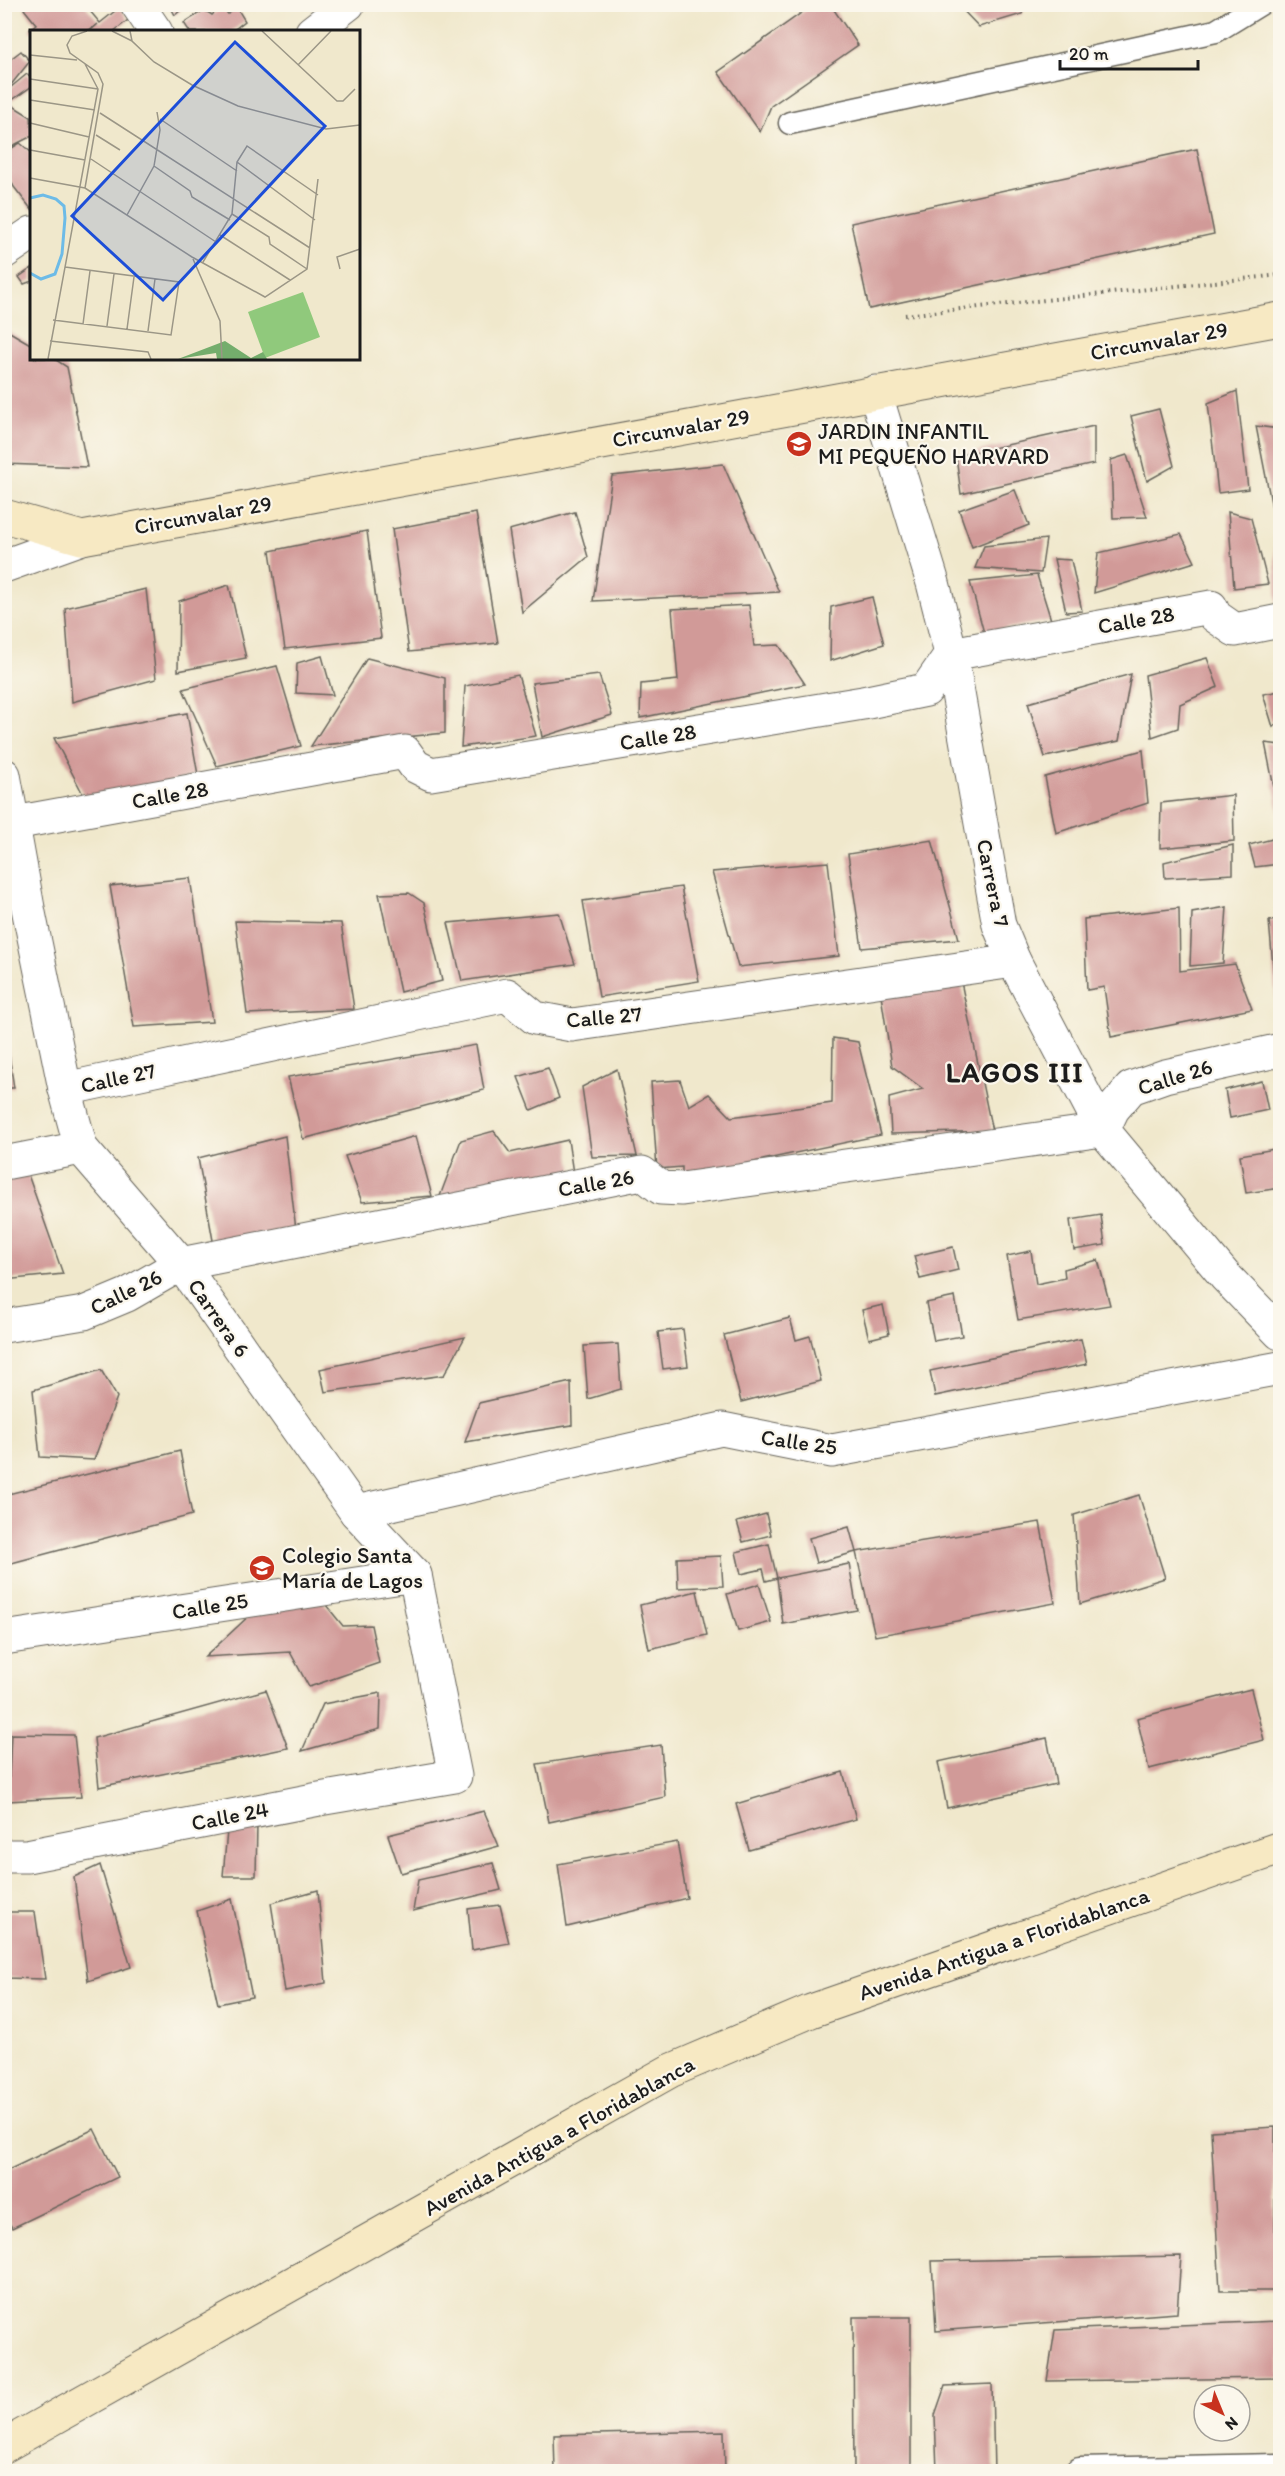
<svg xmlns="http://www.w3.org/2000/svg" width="1285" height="2476" font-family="Itim,sans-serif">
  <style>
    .building { fill: #d19a98 }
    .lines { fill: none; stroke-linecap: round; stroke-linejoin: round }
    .lane-casing { stroke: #66635a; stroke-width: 25 }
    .street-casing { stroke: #66635a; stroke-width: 35 }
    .secondary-casing { stroke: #66635a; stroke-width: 35 }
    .path { stroke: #66635a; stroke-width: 4; stroke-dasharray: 1.5 4.5; stroke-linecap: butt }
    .lane { stroke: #fff; stroke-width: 22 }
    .street { stroke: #fff; stroke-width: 33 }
    .secondary { stroke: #f7e9c3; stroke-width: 33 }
    .labels { text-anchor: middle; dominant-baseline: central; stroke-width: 4.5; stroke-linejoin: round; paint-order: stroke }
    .street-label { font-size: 22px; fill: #1c1c1c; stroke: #fbf7ec }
    .poi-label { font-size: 22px; fill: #1c1c1c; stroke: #fbf7ec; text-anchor: start }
    .district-label { font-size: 28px; font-weight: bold; letter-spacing: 1.5px; fill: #1c1c1c; stroke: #fbf7ec }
    .inset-river { fill: none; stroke: #6dbbe7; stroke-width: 3 }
    .inset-road { fill: none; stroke: #9b9686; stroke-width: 1.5 }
    .view { fill: #1d4ed8; fill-opacity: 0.15; stroke: #1d4ed8; stroke-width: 3 }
    .inset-edge { fill: none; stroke: #1c1c1c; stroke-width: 3 }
  </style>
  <rect width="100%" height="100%" fill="#fbf7ec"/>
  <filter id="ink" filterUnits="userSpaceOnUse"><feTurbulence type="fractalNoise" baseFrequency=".0167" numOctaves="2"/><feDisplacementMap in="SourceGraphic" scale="12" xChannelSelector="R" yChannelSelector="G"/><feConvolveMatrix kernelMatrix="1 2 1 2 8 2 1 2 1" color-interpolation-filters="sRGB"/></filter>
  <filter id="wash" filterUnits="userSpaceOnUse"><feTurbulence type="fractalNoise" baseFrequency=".008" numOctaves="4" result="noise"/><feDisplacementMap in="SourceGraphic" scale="24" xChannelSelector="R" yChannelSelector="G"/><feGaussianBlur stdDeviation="1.35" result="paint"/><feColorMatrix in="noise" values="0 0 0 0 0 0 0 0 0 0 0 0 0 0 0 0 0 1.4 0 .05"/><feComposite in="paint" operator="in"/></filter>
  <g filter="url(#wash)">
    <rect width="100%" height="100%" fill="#f0e8cc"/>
    <g id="blocks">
      <g class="building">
        <path d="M30 4H84L100 23 120 7 128 20 113 32H89L98 24 86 32H31L30 29 36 24 24 9Z"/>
        <path d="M169 4H188L175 15Z"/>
        <path d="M814 4H830L858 45 771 106 760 132 718 72Z"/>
        <path d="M957 4H1026L1022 14 979 27Z"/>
        <path d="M221 7 228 14 237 8 245 21 231 32H190L184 23 204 10 212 15Z"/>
        <path d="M21 51 30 61 6 91 4 64Z"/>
        <path d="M27 74 32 79V86L5 105V92Z"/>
        <path d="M10 104 31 117 32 136 4 150V108Z"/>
        <path d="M20 143 32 153V210L14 187 4 167V153Z"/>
        <path d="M1197 149 1214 234 869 309 851 223Z"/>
        <path d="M32 268V281L24 284 19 277Z"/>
        <path d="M8 331 32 345V358H53L67 367 87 467 4 464V332Z"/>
        <path d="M1237 391 1248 489 1218 493 1208 403Z"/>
        <path d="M1159 409 1174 466 1147 481 1131 416Z"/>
        <path d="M1094 426V464L961 494 956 456Z"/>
        <path d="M1256 426 1280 429V523H1275Z"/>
        <path d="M1127 455 1147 517 1113 518 1111 460Z"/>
        <path d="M723 464 779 592 593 601 612 476Z"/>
        <path d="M1015 490 1029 525 972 547 959 510Z"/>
        <path d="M575 512 588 557 522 612 509 530Z"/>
        <path d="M1228 512 1251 518 1268 584 1234 588Z"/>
        <path d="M476 513 498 643 409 652 392 529Z"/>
        <path d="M1274 530H1280V607H1277Z"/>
        <path d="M367 531 381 638 285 649 270 551Z"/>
        <path d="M1181 534 1195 562 1094 593 1098 553Z"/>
        <path d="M1046 539 1041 573 975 568 984 546Z"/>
        <path d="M1054 559 1071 560 1082 611 1066 612Z"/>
        <path d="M1037 575 1051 620 984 633 970 582Z"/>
        <path d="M229 585 246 658 178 671 179 601Z"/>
        <path d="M146 589 156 679 72 702 65 608Z"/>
        <path d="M872 597 884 644 830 661 831 607Z"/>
        <path d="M749 605 754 646 779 645 805 684 640 718 641 684 678 680 672 609Z"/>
        <path d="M322 656 333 695 296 693 297 663Z"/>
        <path d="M367 658 445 678V733L311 746Z"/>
        <path d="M1207 658 1218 687 1180 704 1178 728 1152 737 1145 675Z"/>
        <path d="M277 666 301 746 217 766 183 689Z"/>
        <path d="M1131 674 1119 741 1045 757 1028 703Z"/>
        <path d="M518 675 536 736 461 747 465 686Z"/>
        <path d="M599 675 612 715 542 737 532 683Z"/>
        <path d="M1280 691V720L1273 727 1263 694Z"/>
        <path d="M187 713 198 775 87 802 54 738Z"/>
        <path d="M1265 743 1280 745V812H1279Z"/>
        <path d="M1143 750 1148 803 1056 833 1045 777Z"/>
        <path d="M1233 795 1234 841 1160 848 1161 803Z"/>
        <path d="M1280 837V864L1255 867 1249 845Z"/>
        <path d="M932 840 959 939 862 948 848 854Z"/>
        <path d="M1233 845V874L1165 878 1164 862Z"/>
        <path d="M828 862 839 956 738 967 712 872Z"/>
        <path d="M190 878 212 1022 134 1027 110 886Z"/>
        <path d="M681 887 699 981 599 997 583 901Z"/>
        <path d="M409 893 424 903 442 981 400 992 379 894Z"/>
        <path d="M1227 907 1223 963 1190 966 1192 913Z"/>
        <path d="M1179 908 1180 971 1235 964 1252 1009 1111 1037 1104 987 1087 990 1084 919Z"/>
        <path d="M559 913 575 964 462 981 448 923Z"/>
        <path d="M1280 920V1011H1277L1269 921Z"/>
        <path d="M235 921 341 923 354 1009 247 1014Z"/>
        <path d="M960 977 992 1131 891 1134 889 1098 923 1089 892 1066 881 995Z"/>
        <path d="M4 1035H6L14 1088H4Z"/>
        <path d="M833 1038 858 1042 881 1135 682 1177V1167L657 1169 651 1082 680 1080 689 1106 709 1094 731 1117 832 1103Z"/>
        <path d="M476 1045 484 1090 303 1139 288 1077Z"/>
        <path d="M548 1068 559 1098 531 1110 518 1077Z"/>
        <path d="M617 1069 637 1156 592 1157 582 1087Z"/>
        <path d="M1262 1081 1268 1110 1230 1118 1225 1090Z"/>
        <path d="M494 1131 510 1153 568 1140 574 1180 440 1196 461 1140Z"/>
        <path d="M285 1136 296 1230 214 1246 198 1158Z"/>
        <path d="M416 1136 432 1196 362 1202 345 1156Z"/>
        <path d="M1280 1148V1188L1246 1193 1240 1155Z"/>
        <path d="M26 1169 63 1274 4 1280V1173Z"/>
        <path d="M1101 1215 1105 1245 1074 1250 1070 1220Z"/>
        <path d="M953 1247 958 1270 920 1279 914 1256Z"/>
        <path d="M1031 1251 1036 1284 1065 1278 1064 1269 1098 1260 1110 1305 1018 1320 1007 1256Z"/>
        <path d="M955 1297 962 1336 934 1341 926 1303Z"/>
        <path d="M883 1305 889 1334 869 1339 862 1310Z"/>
        <path d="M790 1318 796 1340 810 1336 821 1381 741 1402 724 1335Z"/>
        <path d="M683 1329 688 1366 663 1369 658 1332Z"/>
        <path d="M465 1337 444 1375 325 1392 320 1369Z"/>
        <path d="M1081 1339 1087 1364 935 1396 930 1371Z"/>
        <path d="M618 1344 621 1389 588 1399 584 1346Z"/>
        <path d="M101 1370 117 1397 94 1460 40 1457 33 1390Z"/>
        <path d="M571 1382 572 1425 465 1442 479 1403Z"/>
        <path d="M180 1451 192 1515 4 1565V1495Z"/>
        <path d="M1139 1495 1165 1578 1080 1604 1074 1515Z"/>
        <path d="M766 1514 771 1535 743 1542 737 1522Z"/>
        <path d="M1040 1522 1055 1603 875 1636 856 1552 816 1563 809 1538 849 1527 856 1552Z"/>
        <path d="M769 1544 777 1578 766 1581 763 1569 741 1574 736 1552Z"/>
        <path d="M721 1556 723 1586 678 1588 677 1558Z"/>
        <path d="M849 1564 857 1610 783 1624 777 1578Z"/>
        <path d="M759 1584 771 1622 738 1631 727 1594Z"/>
        <path d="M313 1589 343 1626 371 1625 379 1663 309 1687 290 1652 205 1657 268 1598Z"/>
        <path d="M697 1591 707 1635 649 1649 640 1605Z"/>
        <path d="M1251 1689 1264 1740 1149 1769 1137 1718Z"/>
        <path d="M266 1690 288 1748 99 1787 94 1738Z"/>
        <path d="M381 1693 380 1729 302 1751 323 1704Z"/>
        <path d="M11 1734 74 1735 81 1797 8 1801Z"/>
        <path d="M1047 1738 1056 1784 947 1808 938 1762Z"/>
        <path d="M661 1745 665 1797 549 1822 537 1764Z"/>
        <path d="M843 1772 856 1819 749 1850 736 1804Z"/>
        <path d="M484 1811 499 1846 401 1873 388 1835Z"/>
        <path d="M257 1824 256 1876H223L227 1831Z"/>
        <path d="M677 1842 687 1898 567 1927 558 1864Z"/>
        <path d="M493 1863 501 1890 413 1911 418 1880Z"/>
        <path d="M100 1865 131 1967 88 1981 74 1877Z"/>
        <path d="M318 1890 326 1983 285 1991 271 1903Z"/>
        <path d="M232 1899 252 1997 218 2004 197 1911Z"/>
        <path d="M500 1905 509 1943 472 1950 468 1909Z"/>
        <path d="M4 1912H35L45 1979 4 1978Z"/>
        <path d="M1275 2127V2291H1220L1211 2131Z"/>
        <path d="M94 2129 118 2177 12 2228 4 2212V2172Z"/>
        <path d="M1181 2256 1177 2313 936 2331 932 2261Z"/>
        <path d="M853 2317H911V2472H854Z"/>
        <path d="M1280 2321V2378L1047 2381 1055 2330Z"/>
        <path d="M992 2384 994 2472H937L935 2415 945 2386Z"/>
        <path d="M724 2431 725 2472H555L554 2435Z"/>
      </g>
    </g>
  </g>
  <g filter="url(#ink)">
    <use href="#blocks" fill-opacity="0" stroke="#66635a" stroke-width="1.5"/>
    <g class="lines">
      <g class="lane-casing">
        <g id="lane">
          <path d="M790 123 1216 31 1260 4"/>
          <path d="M1075 2472 1079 2469 1280 2465"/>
        </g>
      </g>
      <g class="street-casing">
        <g id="street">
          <path d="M137 4 156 32"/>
          <path d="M312 32 348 4"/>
          <path d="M4 252 32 233"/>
          <path d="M875 392 933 583 951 654 999 925 1014 961 1103 1130 1225 1276 1280 1333"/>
          <path d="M4 566 82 538"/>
          <path d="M4 775 28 908 65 1089 81 1148 181 1264 356 1512 415 1575 455 1776 319 1799 27 1856H4"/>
          <path d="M14 823 405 752 415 766 431 774 863 703 926 690 951 654 1211 607 1215 616 1235 630 1280 621"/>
          <path d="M65 1089 507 995 535 1018 572 1025 1014 961"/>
          <path d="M4 1163 81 1148"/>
          <path d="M4 1326 84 1313 127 1295 181 1264 642 1173 661 1188 682 1189 1103 1130 1113 1109 1131 1088 1165 1076 1280 1050"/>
          <path d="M356 1512 722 1429 832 1451 1280 1368"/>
          <path d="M4 1638 415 1575"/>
        </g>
      </g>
      <g class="secondary-casing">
        <g id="secondary">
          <path d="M4 516 82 538 1280 319"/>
          <path d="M4 2446 670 2071 811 2011 1280 1848"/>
        </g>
      </g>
      <g class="path">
        <path d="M1275 37 1280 47"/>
        <path d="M905 315 1280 275"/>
      </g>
      <use href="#lane" class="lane"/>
      <use href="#street" class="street"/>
      <use href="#secondary" class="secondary"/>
    </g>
  </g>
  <defs>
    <g id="school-disc" transform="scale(1.35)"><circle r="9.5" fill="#c8321e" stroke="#fbf7ec"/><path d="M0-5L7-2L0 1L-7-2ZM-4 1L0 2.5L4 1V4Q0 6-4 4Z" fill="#fff"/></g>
  </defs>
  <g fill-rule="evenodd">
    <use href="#school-disc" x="799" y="444"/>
    <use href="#school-disc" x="262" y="1568"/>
  </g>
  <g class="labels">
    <g class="street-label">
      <text transform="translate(1159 341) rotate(-10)">Circunvalar 29</text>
      <text transform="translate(681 428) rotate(-10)">Circunvalar 29</text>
      <text transform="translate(203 515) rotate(-10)">Circunvalar 29</text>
      <text transform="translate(1136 620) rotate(-10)">Calle 28</text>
      <text transform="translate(658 737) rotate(-9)">Calle 28</text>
      <text transform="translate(170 795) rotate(-10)">Calle 28</text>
      <text transform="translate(993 883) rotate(78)">Carrera 7</text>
      <text transform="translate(604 1017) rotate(-5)">Calle 27</text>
      <text transform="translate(1175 1077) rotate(-17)">Calle 26</text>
      <text transform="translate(118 1078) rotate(-12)">Calle 27</text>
      <text transform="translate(596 1183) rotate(-10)">Calle 26</text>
      <text transform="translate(126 1292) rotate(-26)">Calle 26</text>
      <text transform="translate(219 1318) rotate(55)">Carrera 6</text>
      <text transform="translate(799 1442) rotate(8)">Calle 25</text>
      <text transform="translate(210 1606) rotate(-9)">Calle 25</text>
      <text transform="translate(230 1816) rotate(-11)">Calle 24</text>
      <text transform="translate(1004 1944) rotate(-19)">Avenida Antigua a Floridablanca</text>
      <text transform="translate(559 2136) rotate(-29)">Avenida Antigua a Floridablanca</text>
    </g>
    <g class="poi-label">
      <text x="818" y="431">JARDIN INFANTIL<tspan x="818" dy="25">MI PEQUEÑO HARVARD</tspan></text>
      <text x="282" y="1555">Colegio Santa<tspan x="282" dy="25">María de Lagos</tspan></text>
    </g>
    <g class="district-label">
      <text x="1015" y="1072">LAGOS III</text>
    </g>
  </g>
  <g transform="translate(30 30)">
    <rect width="330" height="330" fill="#f0e8cc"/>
    <path d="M273 262 290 307 235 328 218 282Z" fill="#90c97c"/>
    <path d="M195 311 221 328 233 322 237 329H187L186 323 148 329Z" fill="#74ad6c"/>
    <path class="inset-river" d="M0 168 13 165 26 169 34 176 35 188 32 224 25 244 11 249 0 243"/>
    <path class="inset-road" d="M82 1 102 11M100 1 102 11 124 32 162 55 208 76 296 99 330 95M232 1 307 71H313L325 59M0 25 47 30M268 35 301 1M0 49 68 59M0 70 65 80M70 83 280 218M130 89 207 141M0 93 59 107M66 105 90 120M0 120 55 130M61 129 186 212M207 132 285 190M124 136 160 161 162 167 200 190M0 148 55 158 162 227 235 267 277 239 288 149M55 158 73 54 68 43 40 23 37 15 42 6 57 1M202 184 239 207 240 214 277 239M97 185 124 136 130 100 127 82M190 205 260 250M163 229 190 291 192 329M173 232 202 184 207 132 217 116 288 165M310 239 307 227 330 219M23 290 141 305 149 252 35 237M53 294 60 241M77 296 84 244M97 299 104 247M118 301 125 249M20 311 118 322 121 329M18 329 68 59 55 34"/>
    <path class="view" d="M205 12 295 96 133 270 42 186Z"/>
    <rect width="330" height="330" class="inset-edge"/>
  </g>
  <rect width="1285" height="2476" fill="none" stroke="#fbf7ec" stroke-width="24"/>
  <g transform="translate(1222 2413) rotate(137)"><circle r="28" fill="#fbf7ec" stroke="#a29f99" stroke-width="1.5"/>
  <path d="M0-4.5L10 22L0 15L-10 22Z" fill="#c8321e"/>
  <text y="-9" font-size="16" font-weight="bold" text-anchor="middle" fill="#1c1c1c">N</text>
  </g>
  <path d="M1060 60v9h138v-9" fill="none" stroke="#1c1c1c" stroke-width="3"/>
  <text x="1069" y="60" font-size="18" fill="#1c1c1c" stroke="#fbf7ec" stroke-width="4.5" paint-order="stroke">20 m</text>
</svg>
